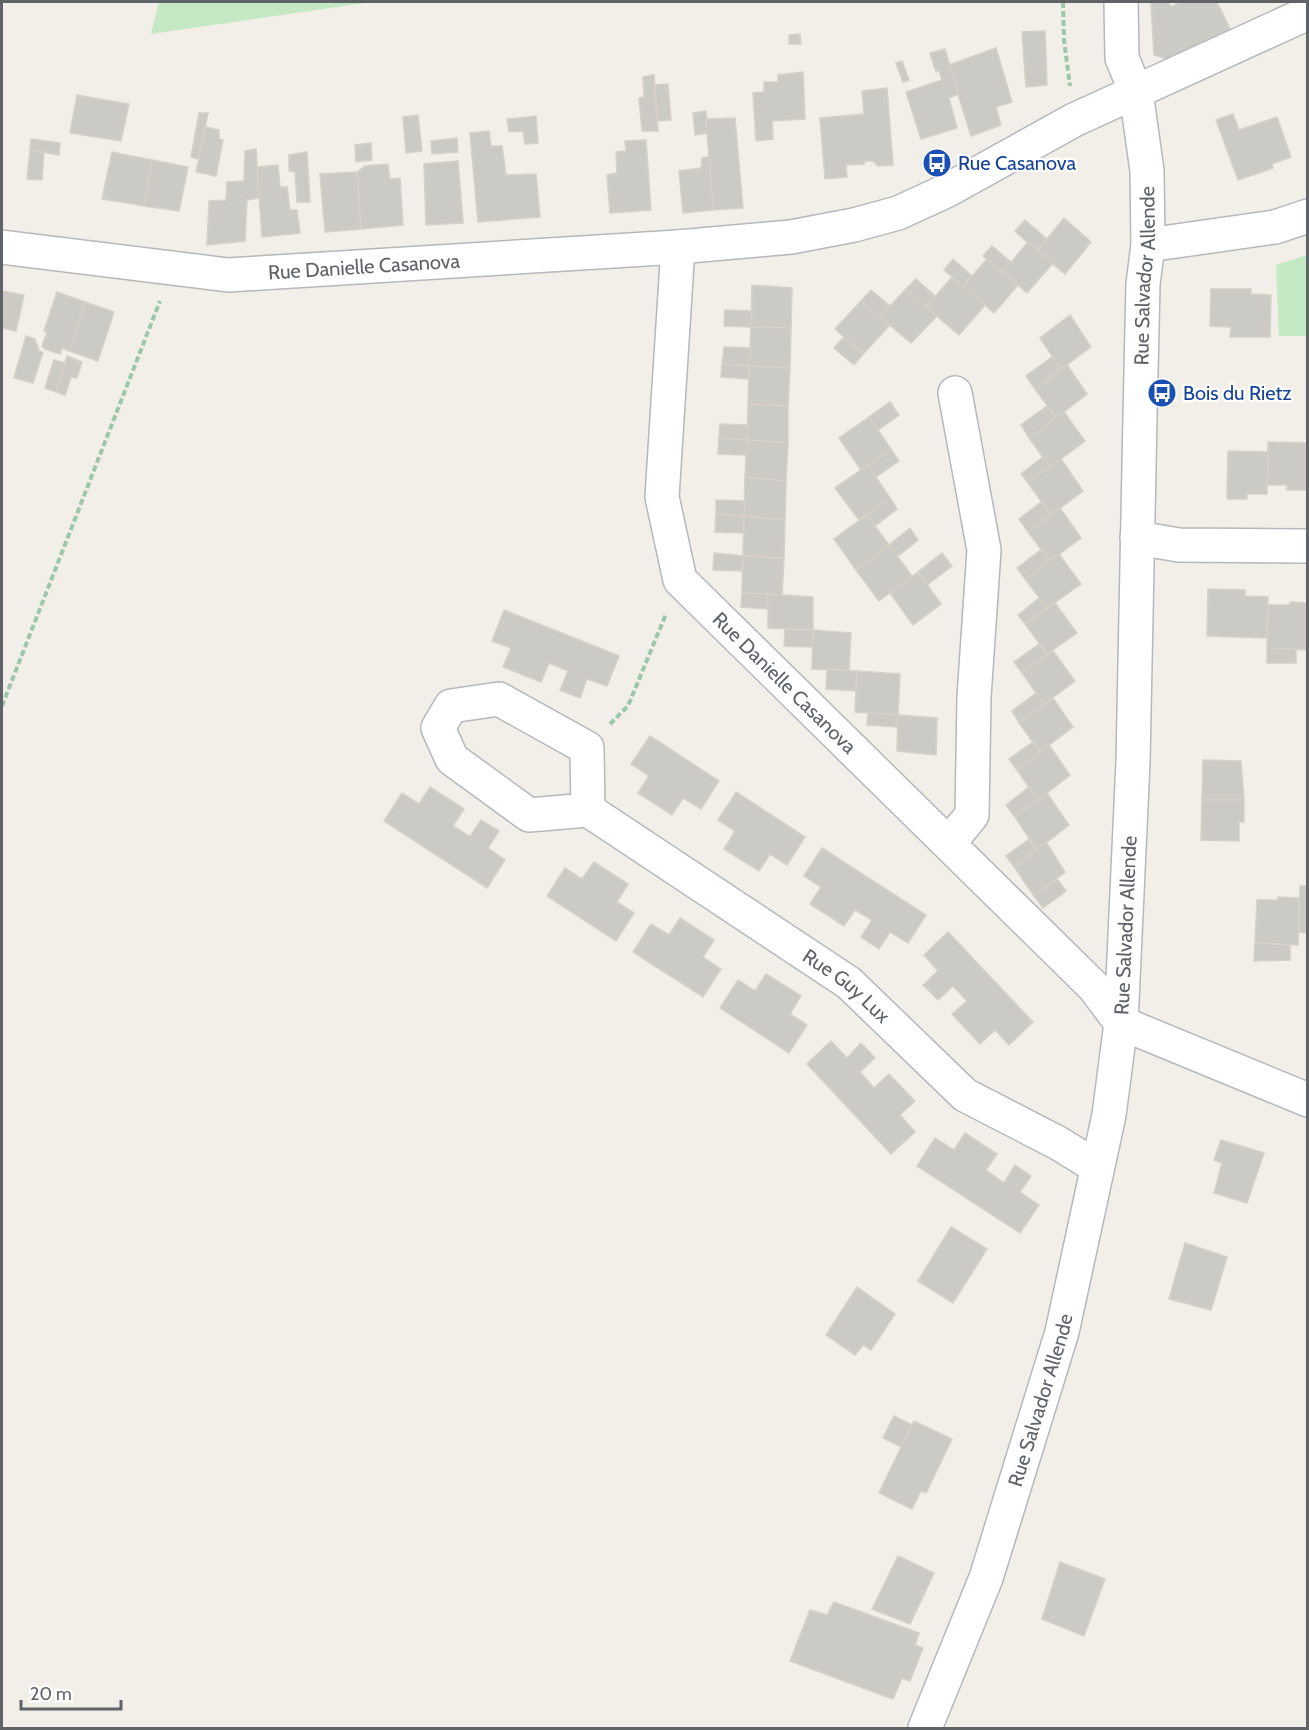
<svg xmlns="http://www.w3.org/2000/svg" width="1309" height="1730" font-family="Cabin,sans-serif">
  <style>
    .green { fill: #c5e8c5 }
    .building { fill: #cccac5; stroke: #d6d1c6; stroke-width: 1.5 }
    .lines { fill: none; stroke-linecap: round; stroke-linejoin: round }
    .minor-casing { stroke: #b5b8bc; stroke-width: 36 }
    .tertiary-casing { stroke: #b5b8bc; stroke-width: 36 }
    .path { stroke: #9cc7a9; stroke-width: 4; stroke-dasharray: 6 3; stroke-linecap: butt }
    .minor { stroke: #fff; stroke-width: 33 }
    .tertiary { stroke: #fff; stroke-width: 33 }
    .labels { text-anchor: middle; dominant-baseline: central; stroke-width: 4.5; stroke-linejoin: round; paint-order: stroke }
    .transit-label { font-size: 20px; fill: #164399; stroke: #fff; text-anchor: start }
    .street-label { font-size: 20px; fill: #5f6368; stroke: #fff }
  </style>
  <rect width="100%" height="100%" fill="#f1efe8"/>
  <g class="green">
    <path d="M159 2H372L151 34Z"/>
    <path d="M1307 255V336H1279L1276 265Z"/>
  </g>
  <g class="building">
    <path d="M1151 2H1168L1171 7 1181 2H1217L1230 29 1167 59 1154 55Z"/>
    <path d="M1045 31 1047 85 1026 87 1022 32Z"/>
    <path d="M800 34 801 44H789V35Z"/>
    <path d="M996 48 1012 102 996 107 1001 125 971 136 949 65Z"/>
    <path d="M945 49 958 94 949 98 957 128 921 139 906 92 942 80 939 70 936 72 930 53Z"/>
    <path d="M902 61 909 80 903 82 896 63Z"/>
    <path d="M803 72 805 119 772 121 773 139 756 141 753 93 764 92V82H778V75Z"/>
    <path d="M654 75 658 131H642L639 98 644 97 643 77Z"/>
    <path d="M668 84 671 120 657 121 655 85Z"/>
    <path d="M887 88 893 165 878 166 873 161H865L864 164 846 165 847 177 825 179 820 118 864 114 862 91Z"/>
    <path d="M77 95 129 104 121 141 70 133Z"/>
    <path d="M706 111 708 133 695 135 693 113Z"/>
    <path d="M199 113H208L199 159 191 157Z"/>
    <path d="M1233 114 1239 130 1277 117 1291 157 1272 164 1273 168 1238 180 1216 120Z"/>
    <path d="M418 115 422 151 406 153 403 117Z"/>
    <path d="M536 116 538 143 525 144 523 131 509 132 507 119Z"/>
    <path d="M735 118 743 208 713 210 706 119Z"/>
    <path d="M206 127 219 130V139L223 140 216 176 196 172Z"/>
    <path d="M489 131 491 146H502L506 175 536 174 540 217 478 222 470 133Z"/>
    <path d="M457 138 458 152 432 154 431 141Z"/>
    <path d="M31 139 60 143 59 155 30 150Z"/>
    <path d="M646 140 651 210 610 213 607 175 617 173 616 152 626 151 625 141Z"/>
    <path d="M371 143 372 160 356 162 355 145Z"/>
    <path d="M256 149 259 198 247 200 245 241 207 245 209 201 226 200 227 182 244 181 245 151Z"/>
    <path d="M30 150 44 152 42 180 27 179Z"/>
    <path d="M112 152 152 160 144 206 102 199Z"/>
    <path d="M307 152 310 202H297L295 172 289 171V155Z"/>
    <path d="M709 157 713 210 683 213 679 171 701 168 702 158Z"/>
    <path d="M152 160 188 167 179 211 144 206Z"/>
    <path d="M458 161 463 223 426 225 424 164Z"/>
    <path d="M388 164 390 179 400 178 403 225 361 229 357 172 365 166Z"/>
    <path d="M278 165 280 187H287L290 210H297L300 233 262 237 257 167Z"/>
    <path d="M357 172 361 229 325 232 320 174Z"/>
    <path d="M1064 218 1091 242 1065 274 1037 251Z"/>
    <path d="M1025 220 1047 239 1037 251 1015 231Z"/>
    <path d="M1028 242 1053 263 1027 293 1003 272Z"/>
    <path d="M992 246 1011 262 1003 272 983 256Z"/>
    <path d="M953 259 972 276 963 286 944 270Z"/>
    <path d="M987 259 1018 285 994 313 963 286Z"/>
    <path d="M952 277 985 305 959 335 926 307Z"/>
    <path d="M916 279 935 296 926 307 906 289Z"/>
    <path d="M752 285 792 288 791 328 751 327Z"/>
    <path d="M906 289 937 316 911 343 880 317Z"/>
    <path d="M1211 289H1251V294L1271 295 1270 337H1230L1231 327 1210 326Z"/>
    <path d="M871 290 890 306 880 317 861 301Z"/>
    <path d="M2 291 24 295 16 331 2 328Z"/>
    <path d="M57 292 85 302 69 351 62 348 60 354 45 349 42 346 47 332 44 331Z"/>
    <path d="M861 301 890 325 863 354 835 329Z"/>
    <path d="M85 302 114 312 98 361 69 351Z"/>
    <path d="M725 310 752 311 751 327 724 326Z"/>
    <path d="M1070 315 1091 347 1061 369 1040 338Z"/>
    <path d="M751 327 791 328 790 368 749 366Z"/>
    <path d="M26 336 35 339 39 351 43 352 33 383 14 378Z"/>
    <path d="M844 337 863 354 854 365 834 348Z"/>
    <path d="M724 347 750 348 749 366 722 364Z"/>
    <path d="M67 356 82 362 77 378 71 377 65 395 56 392Z"/>
    <path d="M1052 357 1061 369 1035 389 1026 376Z"/>
    <path d="M54 360 65 363 56 392 45 388Z"/>
    <path d="M722 364 749 366V379L721 377Z"/>
    <path d="M1067 365 1087 394 1056 418 1035 389Z"/>
    <path d="M749 366 790 368 788 406 748 404Z"/>
    <path d="M890 402 899 415 878 430 869 417Z"/>
    <path d="M748 404 788 406V443L747 440Z"/>
    <path d="M1047 406 1056 418 1029 438 1021 425Z"/>
    <path d="M1064 412 1085 441 1050 467 1029 438Z"/>
    <path d="M869 417 891 449 861 470 839 438Z"/>
    <path d="M720 424 747 425V440L719 438Z"/>
    <path d="M719 438 747 440 746 455 718 454Z"/>
    <path d="M747 440 788 443 786 481 745 477Z"/>
    <path d="M1268 442 1308 443 1307 490H1287V485H1267Z"/>
    <path d="M891 449 899 461 876 477 868 465Z"/>
    <path d="M1228 451 1268 452 1267 494H1247V499H1227Z"/>
    <path d="M1043 457 1050 467 1028 483 1021 474Z"/>
    <path d="M1061 459 1083 491 1051 515 1028 483Z"/>
    <path d="M868 465 890 498 859 520 835 488Z"/>
    <path d="M745 477 786 481 785 520 744 516Z"/>
    <path d="M890 498 897 509 875 526 867 515Z"/>
    <path d="M716 500 745 501 744 516 716 514Z"/>
    <path d="M1041 502 1051 515 1028 532 1019 519Z"/>
    <path d="M1060 508 1081 538 1050 561 1028 532Z"/>
    <path d="M716 514 744 516 743 533 715 532Z"/>
    <path d="M867 515 889 545 856 570 834 539Z"/>
    <path d="M744 516 785 520 784 558 743 556Z"/>
    <path d="M910 528 918 540 897 557 889 545Z"/>
    <path d="M889 545 912 576 879 601 856 570Z"/>
    <path d="M1042 549 1050 561 1025 579 1017 568Z"/>
    <path d="M714 553 743 556 742 571 713 570Z"/>
    <path d="M942 553 952 566 927 585 918 572Z"/>
    <path d="M1059 554 1081 584 1047 608 1025 579Z"/>
    <path d="M743 556 784 558 782 595 742 593Z"/>
    <path d="M918 572 941 604 913 625 890 593Z"/>
    <path d="M1208 589 1245 590V596L1268 597 1267 638 1207 636Z"/>
    <path d="M742 593 768 594V609L741 607Z"/>
    <path d="M768 594 813 597V630L768 628Z"/>
    <path d="M1039 598 1047 608 1025 624 1018 615Z"/>
    <path d="M1290 602 1308 603 1307 650 1267 648 1268 605H1290Z"/>
    <path d="M1055 603 1077 633 1047 654 1025 624Z"/>
    <path d="M504 610 619 656 607 686 587 679 580 698 560 690 568 671 549 663 541 682 503 667 511 648 492 641Z"/>
    <path d="M785 629 813 630 812 647 784 646Z"/>
    <path d="M813 630 851 633 849 671 812 669Z"/>
    <path d="M1039 644 1047 654 1022 673 1014 662Z"/>
    <path d="M1267 648 1296 649V663H1267Z"/>
    <path d="M1053 651 1075 681 1044 704 1022 673Z"/>
    <path d="M827 669 857 671 856 691 826 689Z"/>
    <path d="M857 671 900 674 898 715 855 712Z"/>
    <path d="M1036 693 1044 704 1019 723 1012 711Z"/>
    <path d="M1053 698 1073 727 1040 752 1019 723Z"/>
    <path d="M868 713 898 715V727L867 725Z"/>
    <path d="M898 715 937 718 936 755 897 751Z"/>
    <path d="M650 736 719 781 701 809 683 798 672 815 638 793 649 776 631 764Z"/>
    <path d="M1033 742 1040 752 1017 770 1009 759Z"/>
    <path d="M1049 745 1070 775 1038 800 1017 770Z"/>
    <path d="M1203 760 1241 761 1244 800H1202Z"/>
    <path d="M430 787 464 809 453 826 470 837 481 820 499 831 488 848 505 860 487 888 384 821 402 793 419 804Z"/>
    <path d="M1029 787 1038 800 1015 817 1006 805Z"/>
    <path d="M736 792 805 837 787 865 770 854 759 871 724 849 735 831 718 820Z"/>
    <path d="M1047 793 1069 825 1037 850 1015 817Z"/>
    <path d="M1202 800H1244V822H1239V841L1201 840Z"/>
    <path d="M1029 839 1037 850 1014 867 1006 856Z"/>
    <path d="M1046 842 1065 872 1034 896 1014 867Z"/>
    <path d="M822 848 926 915 908 943 890 932 879 949 861 937 872 920 855 910 844 926 810 904 821 887 804 876Z"/>
    <path d="M594 862 628 884 617 902 634 913 616 941 547 896 565 868 582 879Z"/>
    <path d="M1057 879 1066 891 1043 908 1034 896Z"/>
    <path d="M1300 886H1308V933L1299 932Z"/>
    <path d="M1278 897 1299 898 1298 945 1255 943 1257 900H1278Z"/>
    <path d="M680 918 714 940 703 957 721 969 703 997 633 952 651 924 669 935Z"/>
    <path d="M948 932 1033 1022 1009 1045 995 1030 980 1044 952 1014 967 1001 953 986 938 1000 923 985 938 971 924 955Z"/>
    <path d="M1255 943 1290 945V960L1254 961Z"/>
    <path d="M766 974 801 996 790 1014 807 1025 789 1053 720 1008 738 980 755 991Z"/>
    <path d="M831 1041 847 1058 861 1043 875 1058 860 1072 874 1088 889 1074 915 1101 900 1115 915 1132 891 1154 807 1064Z"/>
    <path d="M965 1133 997 1154 986 1170 1004 1183 1015 1165 1031 1176 1020 1192 1039 1205 1020 1233 917 1166 935 1138 954 1150Z"/>
    <path d="M1221 1140 1264 1153 1247 1203 1214 1193 1222 1163 1214 1160Z"/>
    <path d="M951 1227 987 1249 953 1303 918 1281Z"/>
    <path d="M1185 1243 1227 1257 1211 1310 1169 1299Z"/>
    <path d="M857 1287 895 1314 871 1350 863 1345 855 1355 826 1335Z"/>
    <path d="M894 1416 912 1425 901 1447 883 1438Z"/>
    <path d="M914 1421 952 1439 926 1493 921 1491 912 1509 879 1493Z"/>
    <path d="M898 1556 934 1573 910 1624 872 1609Z"/>
    <path d="M1060 1562 1105 1579 1084 1636 1042 1619Z"/>
    <path d="M834 1602 919 1633 915 1645 923 1648 910 1681 902 1678 893 1699 790 1661 810 1610 827 1615Z"/>
  </g>
  <g class="lines">
    <g class="minor-casing">
      <g id="minor">
        <path d="M1148 245 1275 227 1308 216"/>
        <path id="s1" d="M678 247 662 497 680 580 1094 987 1121 1023 1308 1100"/>
        <path d="M1137 538 1179 545 1308 546"/>
        <path id="s2" d="M588 810 529 815 452 759 438 728 451 706 499 699 587 748 588 810 849 983 965 1095 1058 1143 1097 1167"/>
        <path d="M949 843 972 815 974 697 984 550 955 393"/>
        <path id="s3" d="M925 1728 986 1578 1062 1332 1109 1115 1121 1023 1133 762 1140 417 1143 284 1148 245 1147 171 1136 92 1122 58 1121 2"/>
      </g>
    </g>
    <g class="tertiary-casing">
      <g id="tertiary">
        <path id="s4" d="M2 247 228 275 678 247 791 237 854 225 898 213 946 191 1074 120 1308 13"/>
      </g>
    </g>
    <g class="path">
      <path d="M1063 2 1064 40 1070 86"/>
      <path d="M2 706 160 301"/>
      <path d="M610 724 628 706 666 614"/>
    </g>
    <use href="#minor" class="minor"/>
    <use href="#tertiary" class="tertiary"/>
  </g>
  <defs>
    <g id="bus-disc" transform="scale(1.5)"><circle r="9.5" fill="#1a4fb4" stroke="#fff"/><path d="M-5-6H5V4H4V6H2V4H-2V6H-4V4H-5ZM-3.5-4V0h7V-4ZM-3.5 1.2v1.5H-2V1.2ZM2 1.2v1.5H3.5V1.2Z" fill="#fff"/></g>
  </defs>
  <g fill-rule="evenodd">
    <use href="#bus-disc" x="937" y="163"/>
    <use href="#bus-disc" x="1162" y="393"/>
  </g>
  <g class="labels">
    <g class="transit-label">
      <text x="958" y="163">Rue Casanova</text>
      <text x="1183" y="393">Bois du Rietz</text>
    </g>
    <g class="street-label">
      <text stroke="none"><textPath href="#s4" startOffset="364">Rue Danielle Casanova</textPath></text>
      <text stroke="none"><textPath href="#s3" startOffset="1482">Rue Salvador Allende</textPath></text>
      <text stroke="none"><textPath href="#s1" startOffset="482">Rue Danielle Casanova</textPath></text>
      <text stroke="none"><textPath href="#s3" startOffset="832">Rue Salvador Allende</textPath></text>
      <text stroke="none"><textPath href="#s2" startOffset="738">Rue Guy Lux</textPath></text>
      <text stroke="none"><textPath href="#s3" startOffset="348">Rue Salvador Allende</textPath></text>
    </g>
  </g>
  <rect width="1309" height="1730" fill="none" stroke="#5f6368" stroke-width="6"/>
  <path d="M21 1700v9h100v-9" fill="none" stroke="#5f6368" stroke-width="3"/>
  <text x="30" y="1700" font-size="18" fill="#5f6368" stroke="#ffffff" stroke-width="4.5" paint-order="stroke">20 m</text>
</svg>
